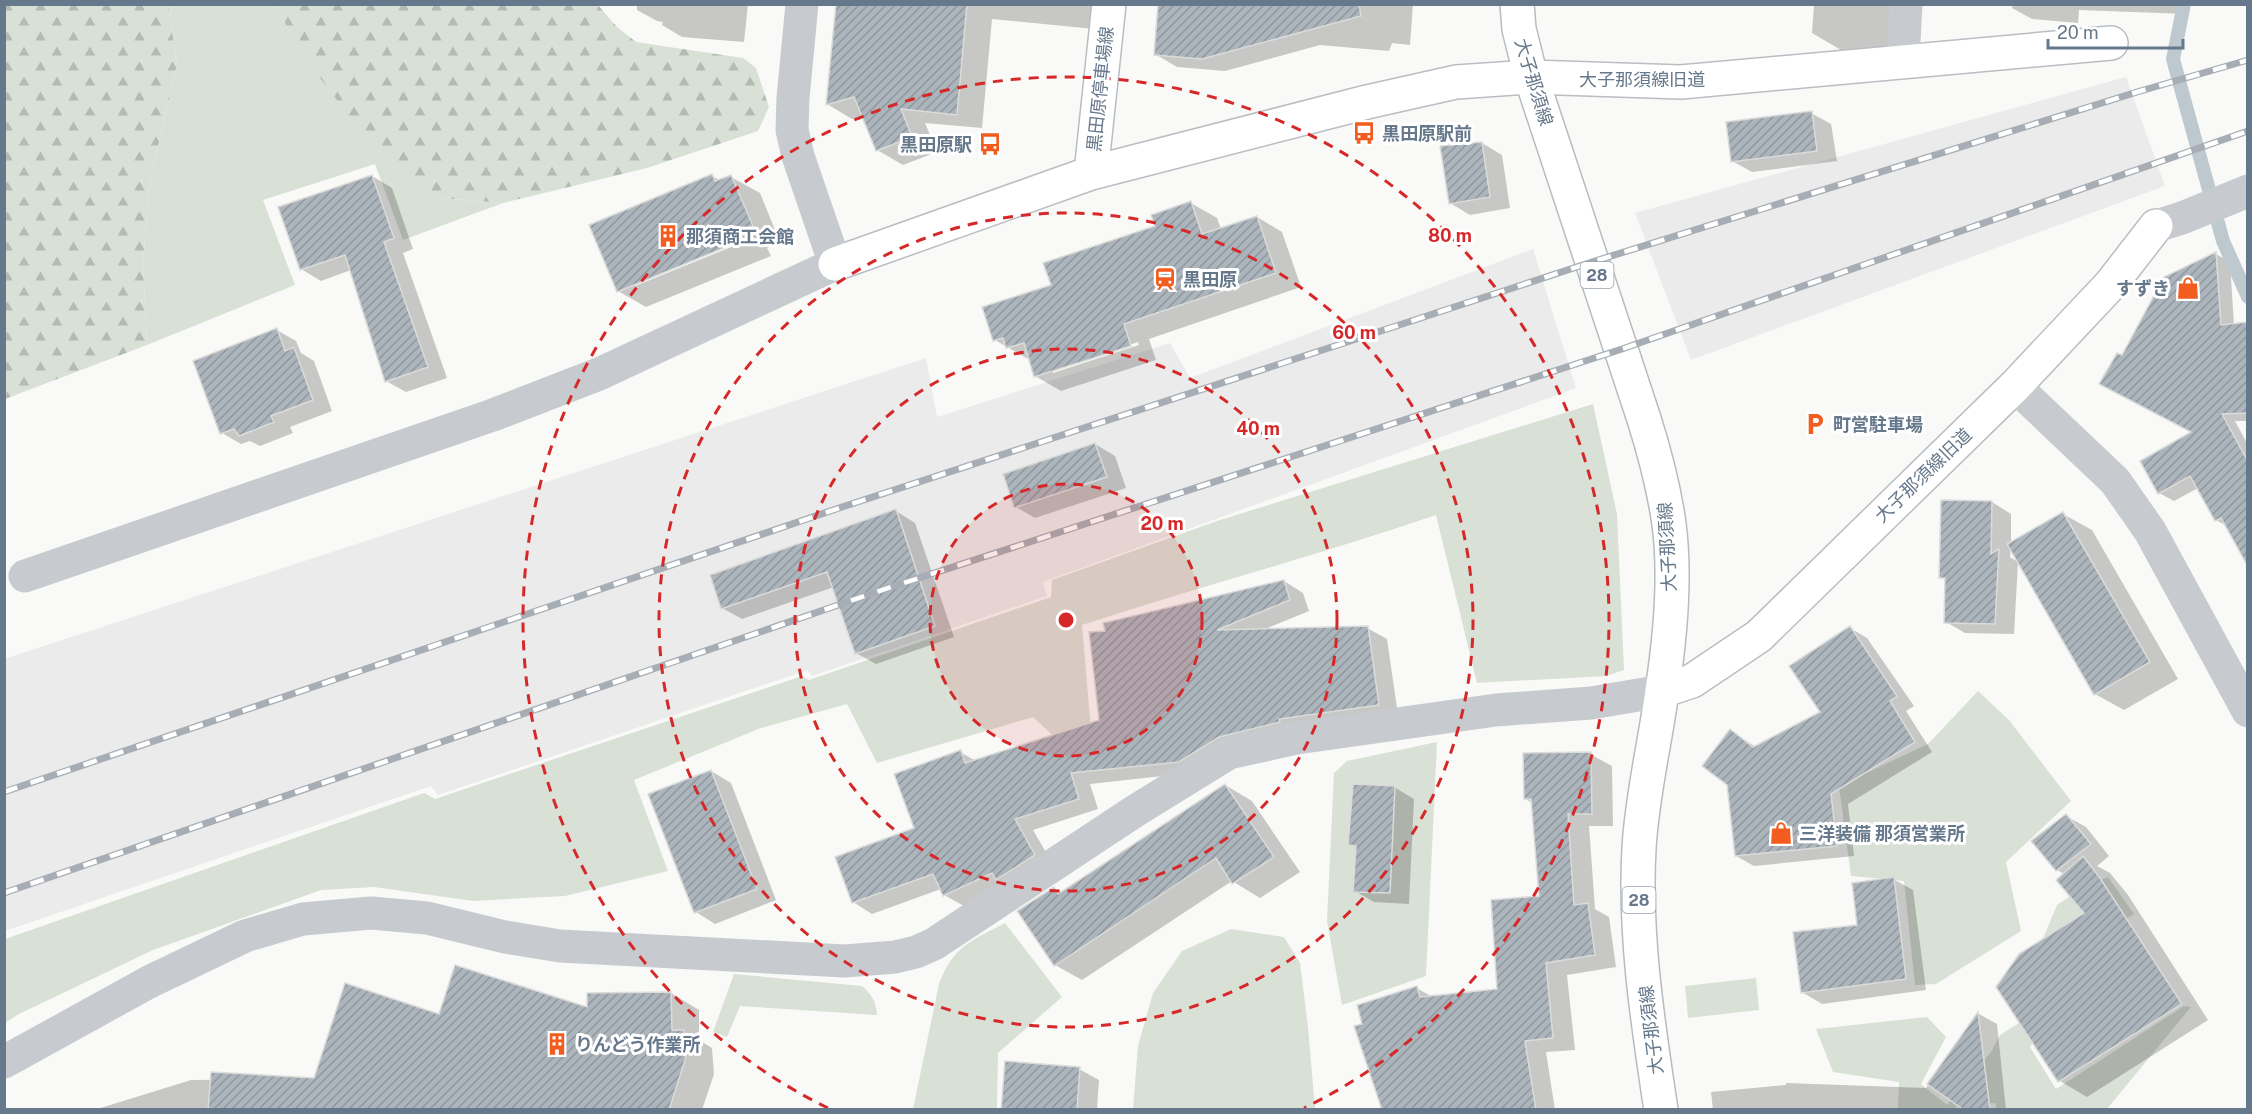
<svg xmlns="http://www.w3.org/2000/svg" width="2252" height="1114" font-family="'Public Sans','Noto Sans JP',sans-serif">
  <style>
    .built { fill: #eaebea }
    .grass { fill: #d9e0d6 }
    .forest { fill: url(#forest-firs) }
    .shadow { fill: #0003; fill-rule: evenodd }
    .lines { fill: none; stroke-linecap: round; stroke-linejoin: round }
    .stream { stroke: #bdc9cf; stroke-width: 14 }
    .building { fill: url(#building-hatch); stroke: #dbdbd9; stroke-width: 1.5 }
    .secondary-casing { stroke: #b9bec4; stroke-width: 36 }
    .primary-casing { stroke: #b7bcc1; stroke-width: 36 }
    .street { stroke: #c7cbcf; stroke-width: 33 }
    .secondary { stroke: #fff; stroke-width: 33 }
    .primary { stroke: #fff; stroke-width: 33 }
    .rail-casing { stroke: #a7adb4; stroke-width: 7 }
    .rail { stroke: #fff; stroke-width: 4.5; stroke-dasharray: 14; stroke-linecap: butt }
    .ring { fill: none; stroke: #d62828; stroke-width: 3; stroke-dasharray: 10 8 }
    .labels { text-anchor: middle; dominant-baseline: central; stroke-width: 6; stroke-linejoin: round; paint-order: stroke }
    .shield { fill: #fff; stroke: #94a0ae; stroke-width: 1.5 }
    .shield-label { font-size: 16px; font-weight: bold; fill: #66788b }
    .street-label { font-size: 18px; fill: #66788b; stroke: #fff }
    .poi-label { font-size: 18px; font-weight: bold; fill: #66788b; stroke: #fff; text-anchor: start }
    .centre { fill: #d62828; stroke: #fff; stroke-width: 3 }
    .ring-label { font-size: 18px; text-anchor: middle; font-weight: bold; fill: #d62828; stroke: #fff; stroke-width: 6; stroke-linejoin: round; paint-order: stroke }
  </style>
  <defs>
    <pattern id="forest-firs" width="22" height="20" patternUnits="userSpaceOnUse" patternTransform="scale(1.5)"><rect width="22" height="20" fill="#d9e0d6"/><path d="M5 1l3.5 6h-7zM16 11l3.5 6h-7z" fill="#b4bab4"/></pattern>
    <pattern id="building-hatch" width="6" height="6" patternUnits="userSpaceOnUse" patternTransform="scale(1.5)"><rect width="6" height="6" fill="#acb4bc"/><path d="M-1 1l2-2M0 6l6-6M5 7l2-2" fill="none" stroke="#90979f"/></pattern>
  </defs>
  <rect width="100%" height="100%" fill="#f9faf7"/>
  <g class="built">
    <path d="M2126 77 2165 186 1691 360 1635 213Z"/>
    <path d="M1533 249 1576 388 1043 582 1047 596 812 676 808 670 438 795 431 786 5 931 4 659 926 358 937 417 1170 343 1190 378Z"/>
  </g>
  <g class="grass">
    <path d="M168 5H277L295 45 440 198 503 203 403 240 375 164 263 200 295 285 147 345 143 264 149 185 177 64Z"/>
    <path d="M1593 404 1617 514 1624 670 1606 676 1477 683 1436 515C1319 555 1199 587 1082 625L1093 753 1063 745 1033 717 877 763 847 704 761 728 634 780 668 871 565 896 473 901 374 887 321 890 153 950 19 1014 5 1023V939L424 793 435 799 802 676 809 680 1051 597 1052 580 1217 521Z"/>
    <path d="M1978 691 2009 720 2071 801 2006 862 2021 931 1936 984 1915 985 1904 881 1851 876 1839 786 1928 744Z"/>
    <path d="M1437 742 1426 976 1342 1005 1327 921 1334 773 1347 761Z"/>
    <path d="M2108 877 2134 914 2080 944 2042 941 2057 905 2084 887Z"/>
    <path d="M1005 923 1062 997 998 1053 997 1109H913L939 984C953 946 971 941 1005 923Z"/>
    <path d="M1231 929 1284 937 1300 963 1308 1027 1315 1109H1133L1138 1046 1153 993 1182 951Z"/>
    <path d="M734 974 862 986C872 995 876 1001 877 1015L740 1006 727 1037 713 1032Z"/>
    <path d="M1756 978 1759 1010 1688 1018 1685 986Z"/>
    <path d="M2184 1006 2191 1007 2107 1109H1997L1995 1103 1955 1107V1109H1898L1899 1082 1833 1072 1816 1029 1927 1017 1946 1037 1921 1084 1947 1105 1991 1052 2000 1035 2024 1020 2038 1034 2030 1047 2056 1089Z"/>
  </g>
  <g class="forest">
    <path d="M5 4 168 5 177 64 149 185 143 264 147 345 5 399Z"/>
    <path d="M277 5H598L617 27 636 42 743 58 756 68 769 107 758 131 647 168 503 203 440 198 363 134 295 45Z"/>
  </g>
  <g class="shadow">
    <path d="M637 4H748L744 42 682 37 662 25 663 22 657 21 637 10Z"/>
    <path d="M841 4H1097L1094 29 992 19 982 128 925 123 937 152 903 165 877 150 863 116 852 119 827 104Z"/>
    <path d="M1160 4H1413L1410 45 1392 43 1389 51 1320 45 1225 71 1177 67 1155 54Z"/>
    <path d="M1814 4H1916L1915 51 1846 53 1812 33Z"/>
    <path d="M2013 4H2186V14L2079 10 2078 23 2032 19 2012 8Z"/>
    <path d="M1811 113 1831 124 1837 161 1752 172 1732 161Z"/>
    <path d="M1482 143 1502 155 1510 208 1470 215 1450 203Z"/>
    <path d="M372 176 392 188 413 249 403 253 447 378 406 392 386 381 351 270 321 281 301 269Z"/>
    <path d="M712 176 721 181 731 177 760 193 780 242 767 248 771 256 646 307 618 291ZM750 236 751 239 635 286V283Z"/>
    <path d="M1191 203 1217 218 1221 229 1257 217 1282 232 1301 287 1149 339 1156 360 1061 391 1035 376 1030 360 995 340 1052 286 1156 227ZM1138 342 1139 345 1053 373V370Z"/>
    <path d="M2216 254 2230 262 2234 325H2248V421H2235L2248 445V559L2227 526 2216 520 2198 488 2174 501 2159 493 2193 433 2122 357Z"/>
    <path d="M277 330 296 341 301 353 314 361 332 411 290 427 293 433 260 446 250 441 241 444 222 433Z"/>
    <path d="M1095 444 1115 456 1126 488 1035 518 1016 507Z"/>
    <path d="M1992 502 2011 514V544L2063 514 2092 530 2178 679 2124 710 2095 694 2011 547 2010 557 2018 562 2014 634 1965 633 1946 622 1947 580 1940 577Z"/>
    <path d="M896 511 915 523 954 637 876 664 856 653 834 587 742 619 722 608Z"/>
    <path d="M1284 581 1303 593 1309 611 1263 630 1367 628 1387 639 1398 715 1199 772 1090 784 1098 809 1033 830 1054 866 964 906 944 895 941 889 872 914 853 902 916 829 960 752 976 761 1101 721 1107 632Z"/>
    <path d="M1850 628 1867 638 1914 706 1906 711 1932 752 1848 804 1854 856 1754 866 1736 856 1731 731 1756 747 1822 712Z"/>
    <path d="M1590 754 1612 766 1613 826H1589L1595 909 1609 917 1616 967 1567 975 1575 1050 1546 1052 1555 1110H1384L1364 1025 1416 988 1433 997 1499 990 1540 898 1533 803 1525 799Z"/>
    <path d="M711 771 731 783 776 900 715 924 696 912 650 795Z"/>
    <path d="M1225 785 1252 801 1300 872 1260 898 1232 881 1082 980 1055 965 1054 889 1061 893Z"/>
    <path d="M1394 787 1414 799 1409 904 1374 902 1355 891 1357 848 1350 844Z"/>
    <path d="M2066 816 2086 827 2109 856 2097 866 2110 873 2128 895 2208 1020 2087 1097 2060 1081 2086 914 2064 874 2057 870Z"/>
    <path d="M1893 879 1913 890 1926 990 1822 1004 1802 992 1859 926Z"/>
    <path d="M671 993 699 1010V1040L712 1048 714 1074 702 1110H94L191 1080 315 1079 440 1016 588 1009Z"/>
    <path d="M1979 1014 1997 1024 2006 1110H1713L1711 1092 1786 1085V1083L1926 1088Z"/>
    <path d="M1079 1069 1099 1080 1097 1110H1002Z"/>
  </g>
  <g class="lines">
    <path class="stream" d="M2184 4 2173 59 2223 241 2248 297"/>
  </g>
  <g class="building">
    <path d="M836 4H967L957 115 901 109 912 137 876 151 854 97 826 105Z"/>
    <path d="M1158 4H1359L1361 16 1202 59 1154 55Z"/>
    <path d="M1812 111 1817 151 1731 162 1726 122Z"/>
    <path d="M1482 142 1490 197 1449 204 1440 146Z"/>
    <path d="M712 174 715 181 731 175 753 226 740 231 743 240 617 292 589 225Z"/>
    <path d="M372 175 394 238 384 242 428 367 385 382 345 255 300 270 278 207Z"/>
    <path d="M1191 201 1202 234 1257 216 1276 273 1124 324 1131 346 1034 377 1024 343 1006 348 1003 338 993 341 982 307 1051 285 1043 263 1155 226 1151 215Z"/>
    <path d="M2216 252 2221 325 2247 322V413L2222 414 2247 460V565L2221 518 2215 521 2190 476 2158 494 2140 461 2191 432 2099 384 2117 353 2122 355 2164 277Z"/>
    <path d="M277 328 285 351 294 347 313 400 271 416 274 422 239 436 234 429 220 434 193 361Z"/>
    <path d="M1095 443 1107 477 1014 508 1003 474Z"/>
    <path d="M1941 500 1992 501 1991 554 1999 549 1995 624 1944 623 1945 578H1939Z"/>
    <path d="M896 509 935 626 855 654 827 572 721 609 710 575Z"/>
    <path d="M2063 512 2150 662 2094 695 2007 544Z"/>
    <path d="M1284 580 1290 600 1217 630 1368 626 1379 705 1279 719 1280 722 1219 737 1179 762 1071 773 1079 799 1015 819 1035 855 996 880 992 873 943 896 933 874 852 903 835 857 914 828 894 774 961 750 965 763 1099 720 1089 632 1105 631 1103 623Z"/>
    <path d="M1850 626 1897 696 1890 701 1915 742 1831 794 1837 846 1735 856 1727 785 1702 766 1730 729 1753 747 1820 712 1789 666Z"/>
    <path d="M1591 752 1592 814H1568L1574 905 1588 903 1595 955 1546 963 1553 1038 1525 1041 1536 1110H1382L1354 1026 1362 1024 1357 1005 1417 986 1420 997 1497 989 1491 900 1539 896 1531 799H1524L1523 753Z"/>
    <path d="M711 770 757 889 694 913 648 794Z"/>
    <path d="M1225 784 1274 857 1232 884 1216 858 1054 966 1017 911 1054 887 1058 894Z"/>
    <path d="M1353 784 1395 786 1390 893 1353 892 1356 846 1348 845Z"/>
    <path d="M2066 814 2091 844 2056 871 2031 841Z"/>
    <path d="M2083 856 2100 878 2182 1004 2058 1082 1996 987 2019 954 2084 913 2056 880Z"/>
    <path d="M1894 877 1906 979 1801 993 1793 932 1857 925 1852 883Z"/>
    <path d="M455 965 587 1007V993L671 992 672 1030H684L686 1057 669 1110H208L211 1072 314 1078 345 983 439 1014Z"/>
    <path d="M1978 1012 1990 1110H1964L1927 1084Z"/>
    <path d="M1005 1061 1080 1067 1077 1110H1001Z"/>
  </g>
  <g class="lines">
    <g class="secondary-casing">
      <g id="secondary">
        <path d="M1091 173 1109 4"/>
        <path d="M835 264 1091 173 1367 102 1456 82 1531 77 1681 82 2111 43"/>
        <path d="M1662 691 1692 681 1759 636 2015 386 2111 284 2156 226"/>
      </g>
    </g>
    <g class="primary-casing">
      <path id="primary" d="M1517 4 1519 29 1531 77 1644 419C1655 454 1664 488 1669 524 1676 577 1670 639 1662 691 1655 744 1642 795 1639 848 1634 935 1648 1024 1661 1110"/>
    </g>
    <g class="street">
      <path d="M1903 62 1906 4"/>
      <path d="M2156 226 2182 218 2248 191"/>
      <path d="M2015 386 2115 481 2150 531 2248 711"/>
      <path d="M25 576 493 415 599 374 835 264 798 156 792 130 793 98 802 4"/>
      <path d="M4 1062 149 982 245 936 303 919 371 913 427 918 505 937 560 946 845 961 895 957 916 952 934 944 1135 811 1229 753 1297 738 1496 710 1591 703 1662 691"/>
    </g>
    <use href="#secondary" class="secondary"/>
    <use href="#primary" class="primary"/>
    <g class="rail-casing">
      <g id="rail">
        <path d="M4 792 842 507 1592 262 2137 92 2248 60"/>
        <path d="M4 893 873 593 1622 349 2248 131"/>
      </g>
    </g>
    <use href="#rail" class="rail"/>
  </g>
  <circle cx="1066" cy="620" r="136" fill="#d62828" fill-opacity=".12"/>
  <g class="ring">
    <circle cx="1066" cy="620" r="136"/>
    <circle cx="1066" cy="620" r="271"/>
    <circle cx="1066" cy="620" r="407"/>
    <path d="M828 1108A543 543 0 1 1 1304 1108"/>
  </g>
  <defs>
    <g id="bus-bare" transform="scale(1.8)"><path d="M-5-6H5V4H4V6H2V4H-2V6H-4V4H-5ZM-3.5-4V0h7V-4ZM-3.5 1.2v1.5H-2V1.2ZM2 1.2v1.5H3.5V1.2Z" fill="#f25c1e" stroke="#fff" stroke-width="2.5" paint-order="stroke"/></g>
    <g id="building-bare" transform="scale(1.8)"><path d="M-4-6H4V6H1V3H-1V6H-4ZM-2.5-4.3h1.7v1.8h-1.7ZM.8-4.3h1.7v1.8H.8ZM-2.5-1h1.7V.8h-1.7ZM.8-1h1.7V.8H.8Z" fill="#f25c1e" stroke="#fff" stroke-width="2.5" paint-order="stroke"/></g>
    <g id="station-bare" transform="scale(1.8)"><path d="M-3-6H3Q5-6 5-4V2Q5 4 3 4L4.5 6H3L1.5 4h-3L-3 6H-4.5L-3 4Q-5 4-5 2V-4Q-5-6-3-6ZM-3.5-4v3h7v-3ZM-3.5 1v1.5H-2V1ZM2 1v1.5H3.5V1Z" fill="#f25c1e" stroke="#fff" stroke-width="2.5" paint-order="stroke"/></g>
    <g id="shop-bare" transform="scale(1.8)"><path d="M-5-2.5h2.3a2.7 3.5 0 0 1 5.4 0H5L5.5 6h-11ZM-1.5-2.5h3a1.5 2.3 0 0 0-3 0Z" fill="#f25c1e" stroke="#fff" stroke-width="2.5" paint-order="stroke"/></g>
    <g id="parking-bare" transform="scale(1.8)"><path d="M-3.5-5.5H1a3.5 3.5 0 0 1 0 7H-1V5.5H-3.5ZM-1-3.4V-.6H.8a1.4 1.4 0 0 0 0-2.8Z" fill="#f25c1e" stroke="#fff" stroke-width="2.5" paint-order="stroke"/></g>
  </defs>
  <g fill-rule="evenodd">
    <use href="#bus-bare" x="1364" y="133"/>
    <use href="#bus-bare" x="990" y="144"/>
    <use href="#building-bare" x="668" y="236"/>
    <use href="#station-bare" x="1165" y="279"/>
    <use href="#shop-bare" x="2188" y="288"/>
    <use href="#parking-bare" x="1815" y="424"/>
    <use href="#shop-bare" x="1781" y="833"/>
    <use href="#building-bare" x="557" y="1044"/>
  </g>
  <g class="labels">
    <g class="shield">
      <rect x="1580.5" y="262" width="33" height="26" rx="4.5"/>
      <rect x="1622.5" y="887" width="33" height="26" rx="4.5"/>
    </g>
    <g class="shield-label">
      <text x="1597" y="275">28</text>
      <text x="1639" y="900">28</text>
    </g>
    <g class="street-label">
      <text x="1642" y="79">大子那須線旧道</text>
      <text transform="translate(1534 82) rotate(73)">大子那須線</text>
      <text transform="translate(1100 89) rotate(-84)">黒田原停車場線</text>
      <text transform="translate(1923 475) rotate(-44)">大子那須線旧道</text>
      <text transform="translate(1667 547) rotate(-93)">大子那須線</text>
      <text transform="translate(1651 1030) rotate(-97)">大子那須線</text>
    </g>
    <g class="poi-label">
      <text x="1382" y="133">黒田原駅前</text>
      <text x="972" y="144" text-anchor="end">黒田原駅</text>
      <text x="686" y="236">那須商工会館</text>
      <text x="1183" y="279">黒田原</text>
      <text x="2170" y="288" text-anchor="end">すずき</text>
      <text x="1833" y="424">町営駐車場</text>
      <text x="1799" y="833">三洋装備 那須営業所</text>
      <text x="575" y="1044">りんどう作業所</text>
    </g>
  </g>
  <circle cx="1066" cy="620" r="9" class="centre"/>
  <g class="ring-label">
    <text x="1450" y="242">80 m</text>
    <text x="1354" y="339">60 m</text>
    <text x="1258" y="435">40 m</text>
    <text x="1162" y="530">20 m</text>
  </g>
  <rect width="2252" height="1114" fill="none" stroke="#66788b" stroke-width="12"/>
  <path d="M2048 39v9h135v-9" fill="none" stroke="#66788b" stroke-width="3"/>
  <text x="2057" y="39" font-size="18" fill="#66788b" stroke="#ffffff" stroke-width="4.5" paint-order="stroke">20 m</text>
</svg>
